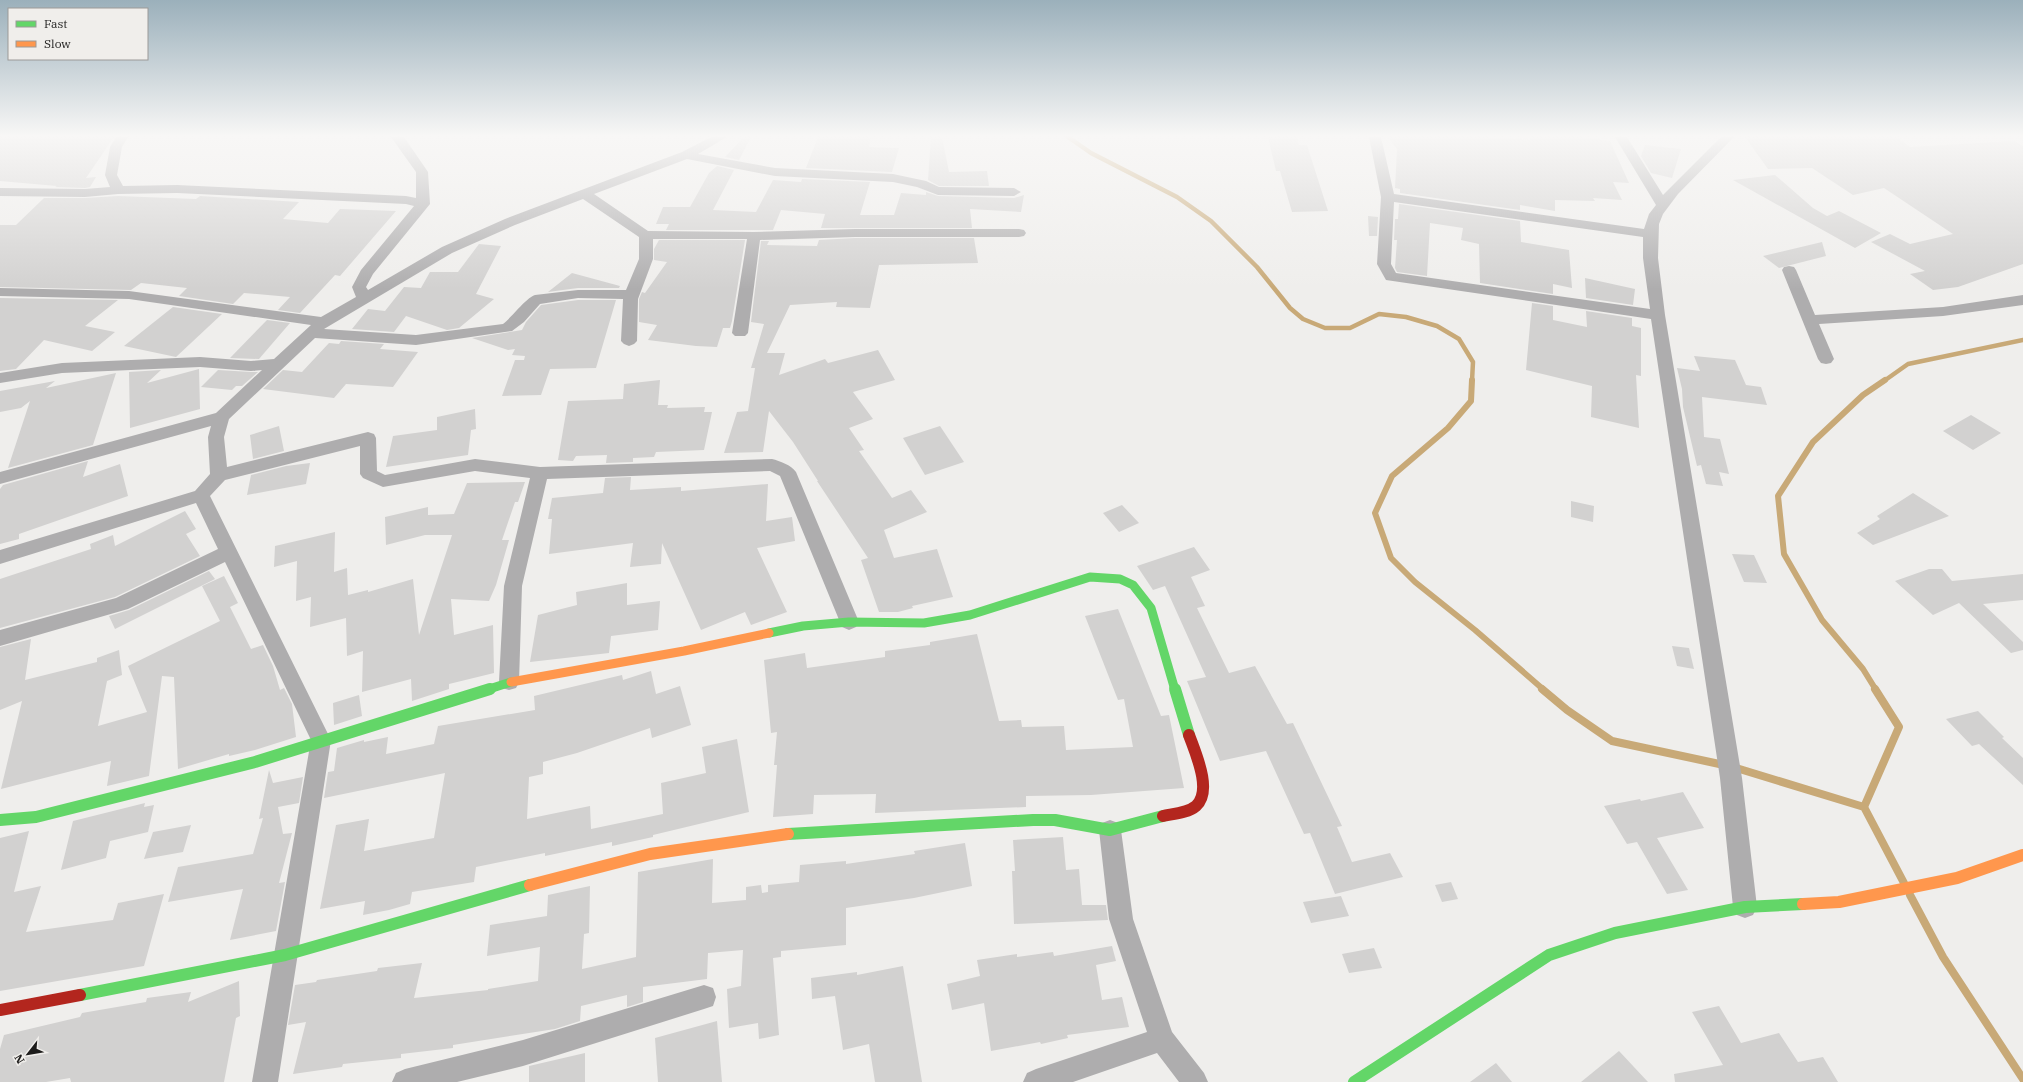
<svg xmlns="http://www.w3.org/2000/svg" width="2023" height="1082" font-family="'IBM Plex Serif',serif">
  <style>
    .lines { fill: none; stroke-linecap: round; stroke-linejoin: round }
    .stream-far2 { stroke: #c8a977; stroke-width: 4.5 }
    .stream-far1 { stroke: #c8a977; stroke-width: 6 }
    .stream { stroke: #c8a977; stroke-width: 8 }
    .building { fill: #d2d1d0 }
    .street { fill: #aeadae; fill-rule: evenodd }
    .fast-far1 { stroke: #63d668; stroke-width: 9 }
    .fast { stroke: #63d668; stroke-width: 12 }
    .slow-far1 { stroke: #ff974d; stroke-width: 9 }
    .slow { stroke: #ff974d; stroke-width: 12 }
    .jam { stroke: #b3261e; stroke-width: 12 }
  </style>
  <rect width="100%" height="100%" fill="#efeeec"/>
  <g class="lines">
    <g class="stream-far2">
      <path d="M1068 137 1091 153 1177 197 1211 221 1257 267 1290 308 1303 319 1325 328H1350L1379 314 1406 317 1437 326 1459 339 1473 362 1472 381"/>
      <path d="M1884 381 1908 364 2023 340"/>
    </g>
    <g class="stream-far1">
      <path d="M1472 380 1471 401 1448 428 1392 476 1375 513 1391 558 1415 582 1475 630 1544 690"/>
      <path d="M1876 690 1863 669 1822 620 1784 554 1778 496 1813 442 1863 395 1885 380"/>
    </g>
    <g class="stream">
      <path d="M1542 689 1567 710 1612 741 1724 765"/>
      <path d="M1733 767 1864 807 1904 883"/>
      <path d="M1864 807 1899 727 1875 689"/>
      <path d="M1910 895 1943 957 2023 1079"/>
    </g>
  </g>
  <g class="building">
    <path d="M0 137H114L86 178 96 177 90 187 85 188 55 187 57 186 0 181Z"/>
    <path d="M744 137H751L739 160 725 157Z"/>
    <path d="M818 137H871L869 147 899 148 892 172 806 168Z"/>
    <path d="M931 137H942L949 172 987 171 989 186H939L928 180Z"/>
    <path d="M1268 137H1297L1299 145H1307L1328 211 1292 212 1280 171H1276Z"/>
    <path d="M1388 137H1485L1530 140V137H1581L1610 141 1629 183 1613 182 1622 200 1593 198 1595 201 1555 200V211L1520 205V210L1400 193V189L1395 188 1397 149Z"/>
    <path d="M1745 137H1897L1910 147 2014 141 2023 146V264L1958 287 1933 290 1910 274 1925 271 1871 242 1890 234 1910 244 1953 234 1884 188 1853 195 1812 168 1768 169Z"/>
    <path d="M1645 145 1681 149 1672 178 1651 173 1641 156Z"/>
    <path d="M717 166 734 170 713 210 756 212 773 180 801 182 802 179 870 182 860 215H894L901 193 926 195V192L938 196 1014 198 1024 195 1021 212 970 209 972 228H821L825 214 781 210 773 230H666L669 224H656L663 207H690L709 173Z"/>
    <path d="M1775 175 1813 208 1827 216 1839 211 1881 233 1855 248 1733 180Z"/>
    <path d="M118 196 196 199 200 196 299 202 283 219 328 223 340 209 396 211 340 276 335 275 300 313 278 310 290 297 244 293 233 304 179 296 187 288 141 283 131 290 0 287V225H16L44 198H85Z"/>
    <path d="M1399 204 1520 221 1521 242 1569 250 1572 288 1553 284V294L1480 283 1479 244 1461 240 1463 228 1430 223 1427 276 1397 272 1395 268 1397 240H1394L1395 219H1398Z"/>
    <path d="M1368 216 1378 217 1377 236H1369Z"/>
    <path d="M855 238H974L978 263 879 265 870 308 836 307 837 302 790 305 767 353H785L779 375 825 359 828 363 878 350 895 380 853 392 873 419 849 428 864 450 859 451 892 498 911 490 927 512 884 530 894 558 937 549 953 597 912 606 913 608 898 612H879L861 560 868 558 817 481H818L793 442 769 411 763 452 724 453 737 412 748 411 755 368H751L764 324 751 322 761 241H769L767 245 817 246 819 240Z"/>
    <path d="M659 240H745L732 321 730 328H723L717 347 696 346 648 340 657 325 639 322V299L642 292 645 293 667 262 654 260V249Z"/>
    <path d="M1822 242 1826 256 1779 268 1763 256Z"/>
    <path d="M479 244 501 246 476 294 494 299 459 328 447 330 406 316 394 332 352 329 368 309 385 311 404 287 421 288 430 272H458Z"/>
    <path d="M572 273 620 286 619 288H578L548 292Z"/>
    <path d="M1585 278 1635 289 1633 305 1586 298Z"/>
    <path d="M0 298 118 300 85 326 115 332 92 351 44 340 16 369 0 371Z"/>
    <path d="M578 300H616L596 368 550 369 541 395 502 396 515 360H524L525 356 512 355 515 349 508 350 472 338 522 330 526 322 541 305Z"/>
    <path d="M1532 303 1553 306V320L1587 327 1586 311 1632 318V326L1641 328V376L1636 375 1639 428 1591 417 1592 386 1526 370Z"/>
    <path d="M173 307 222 314 176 357 124 346Z"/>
    <path d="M267 320 290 323 259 359 230 358Z"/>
    <path d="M341 341 384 344 380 349 418 352 393 387 346 384 334 398 263 389 283 370 302 372 329 343 339 344Z"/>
    <path d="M1694 356 1735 360 1746 385 1761 387 1767 405 1702 397 1704 437 1720 439 1729 474 1719 472 1723 486 1706 484 1701 465 1697 466 1683 407 1682 389 1677 368 1700 371Z"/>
    <path d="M199 369 200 409 130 428 129 372 161 370 147 383Z"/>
    <path d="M218 370 251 372H258L242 386H236L232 390 201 387Z"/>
    <path d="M116 373 93 445 8 468 30 401 21 408 0 412V391L55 381 46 388Z"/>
    <path d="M660 380 658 405H668L667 408 705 407 704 412H712L704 450 656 452 654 457 633 458V462L606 463 607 455 576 456 573 461 558 460 568 401 623 399 624 384Z"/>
    <path d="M475 409 476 429 471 430 468 455 386 467 393 436 437 430V417Z"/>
    <path d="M1971 415 2001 433 1973 450 1943 431Z"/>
    <path d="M279 426 284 451 253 459 250 435Z"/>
    <path d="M940 426 964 462 925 475 903 438Z"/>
    <path d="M88 461 83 477 120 464 128 496 19 534V539L0 544V489L3 485Z"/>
    <path d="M310 463 306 484 247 495 251 475 286 466Z"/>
    <path d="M631 477 630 490 681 487V491L768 484 766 521 792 517 795 541 757 548 787 612 751 625 745 612 701 630 662 543 661 564 630 567 633 543 549 554 552 519H548L552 498 603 493 605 478Z"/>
    <path d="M525 482 518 502H515L502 540H509L496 585 489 601 451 599 454 635 493 625 494 673 449 684V689L412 701 411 679 362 692 363 651 347 656 346 618 310 627 311 597 296 601 297 561 274 567 275 546 335 532 334 572 347 568 348 595 368 590V592L413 579 419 635 452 535H425L386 545 385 517 428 507V515L454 514 467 483Z"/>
    <path d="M1913 493 1949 516 1873 545 1857 533 1880 519 1877 516Z"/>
    <path d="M1571 501 1594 506 1593 522 1571 517Z"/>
    <path d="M1122 505 1139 523 1119 532 1103 513Z"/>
    <path d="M185 511 196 529 186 534 200 556 115 597 0 628V579L91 549 90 544 113 535 115 546Z"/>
    <path d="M1194 547 1210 570 1191 577 1205 606 1197 608 1229 673 1255 666 1287 724 1293 723 1342 826 1337 827 1352 862 1390 853 1403 877 1335 894 1310 833 1304 834 1266 751 1220 761 1187 681 1206 677 1165 586 1153 590 1137 566Z"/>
    <path d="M1732 554 1754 555 1767 583 1744 582Z"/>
    <path d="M1929 569H1942L1952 581 2023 574V600L1983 604 2023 642V650L2011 653 1959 603 1933 615 1895 581Z"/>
    <path d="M209 571 215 579 115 629 109 616 129 610Z"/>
    <path d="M224 576 238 603 230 607 251 649 263 645 273 666 280 690 284 688 292 704 296 737 255 750 229 756V754L178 769 174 677 162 676 149 776 107 786 111 761 1 789 22 701 0 710V647L31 639 25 680 97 662V658L119 650 122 675 107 681 98 726 147 712 128 666 220 621 202 586Z"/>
    <path d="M627 583V605L660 601 658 630 611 636 609 653 530 662 538 615 577 605 576 592Z"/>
    <path d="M1118 609 1161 716 1169 715 1184 788 1091 795 1026 796V807L875 813 876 794 814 795 813 814 773 817 777 765H774L777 732 771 733 764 660 805 653 807 668 885 657V651L930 645V642L977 634 999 721 1021 720 1022 727 1064 726 1066 750 1133 747 1124 699 1118 700 1085 616Z"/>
    <path d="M1672 646 1689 648 1694 669 1677 666Z"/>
    <path d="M651 671 656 694 680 686 691 725 652 738 650 728 577 753 543 762V774L529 777 527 819 590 806 591 829 663 814 661 783 706 773 702 747 737 739 749 812 653 835V837L612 846V842L545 856V853L476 867 474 882 412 892 410 904 389 910 363 915 365 901 320 909 336 825 369 819 364 851 434 838 445 773 324 798 328 772 334 771 337 748 364 740V742L388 737 386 754 434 744 438 726 535 710 534 696 622 675 623 680Z"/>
    <path d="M359 695 362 716 334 725 333 703Z"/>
    <path d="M1978 711 2004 737 2002 738 2023 758V785L1979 744 1972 746 1946 719Z"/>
    <path d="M269 770 273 783 303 777 299 803 278 807 283 834 292 833 279 883 285 882 276 931 230 940 243 889 168 902 178 867 253 854 263 818 259 819Z"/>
    <path d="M1683 792 1704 828 1657 838 1688 890 1667 894 1637 842 1627 844 1604 806 1640 799 1641 801Z"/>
    <path d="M145 803 144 807 154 805 148 832 110 841 106 858 61 870 73 821Z"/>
    <path d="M191 825 183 852 144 859 153 832Z"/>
    <path d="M29 831 14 892 41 886 26 932 113 920 118 903 164 894 144 966 0 991V838Z"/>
    <path d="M1063 837 1066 870 1079 869 1082 905H1106L1108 920 1014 924 1012 871H1015L1013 840Z"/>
    <path d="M965 843 972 886 914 898 846 908V945L781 951V957L773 958 779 1035 759 1039 758 1023 729 1028 727 989 741 986 743 950 708 953 707 979 643 987V1002L627 1007V995L581 1006 580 1021 555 1029 453 1045V1048L401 1054V1058L343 1064 342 1067 293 1074 306 1022 288 1025 295 985 316 982 317 980 377 971 378 968 422 963 414 998 488 990V989L538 981 540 947 487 956 490 925 547 916 548 895 590 886 589 933 584 934 582 969 636 957 638 872 713 859 712 903 746 900V887L761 885 762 893 768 892V885L799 882 800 865 846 861V864L915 854 914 851Z"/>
    <path d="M1451 882 1458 899 1442 902 1435 885Z"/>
    <path d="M1341 896 1349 916 1311 923 1303 902Z"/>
    <path d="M1112 946 1116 961 1096 965 1102 1000 1122 997 1129 1027 1067 1035 1068 1038 1041 1044 1040 1042 991 1051 984 1003 952 1010 947 984 980 976 977 960 1017 954V957L1053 952 1054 956Z"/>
    <path d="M1374 948 1382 968 1349 973 1342 954Z"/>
    <path d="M903 966 922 1082H875L869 1044 843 1050 835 996 812 999 811 978 857 972V975Z"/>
    <path d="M239 981 240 1016 236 1018 224 1082H71L70 1078 46 1082H0V1049L4 1035 80 1017 82 1013 146 1002 147 998 191 992 188 1002Z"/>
    <path d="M1719 1006 1741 1043 1779 1033 1798 1062 1823 1057 1838 1082H1675L1674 1074 1723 1065 1692 1012Z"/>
    <path d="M717 1021 722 1082H658L655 1038Z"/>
    <path d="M1619 1051 1648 1082H1581Z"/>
    <path d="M585 1053V1082H529V1066Z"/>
    <path d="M1496 1063 1512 1082H1470Z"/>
  </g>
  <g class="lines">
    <g class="street">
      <path d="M116 137H128L122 147 117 175 123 186 177 185 406 196 416 198V172L391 137H404L428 172 430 204 373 274 366 287 368 290 442 247 505 219 682 152 711 137H727L698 154 775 168 893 174 926 181 939 187 1014 188 1021 192 1014 196 938 195 917 187 893 182 775 176 687 159 594 194 648 231 754 232 855 229H1019L1024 230 1026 233 1024 236 1019 237H855L760 240 748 333 745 336H735L732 333 747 239H653V259L638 299 637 341 634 344 629 346 624 344 621 341 623 299 578 298 540 304 524 322 512 331 416 345 315 338 229 419 224 437 227 467 368 432 374 434 376 438 377 471 385 475 475 459 540 467 772 459C780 461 791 465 796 472L859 622 856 627 849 630 842 627 780 476 770 471 547 479 522 586 519 682 516 688 509 690 502 688 499 682 504 586 530 478 475 471 383 487 363 478 360 474V446L225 480 210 496 331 740 278 1082H252L311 740 225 562 128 609 0 646V630L116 598 218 549 196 503 0 564V550L195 491 210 474 208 437 211 426 0 484V472L216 413 262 370 251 371 200 367 62 373 0 383V373L62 363 200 357 251 361 274 359 311 325 129 299 0 296V288L129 291 321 317 356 297 352 287 361 270 414 206 406 204 177 193 118 194 85 197 0 196V188L85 189 110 187 105 175 110 147ZM583 199 639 237V259L626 290H578L535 295C527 297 512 317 503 324L416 335 324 329 452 253 515 225Z"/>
      <path d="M1369 137H1381L1394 194 1644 229 1649 214 1656 205 1615 137H1627L1663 195 1721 137H1734L1678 194 1663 214 1659 224 1658 258 1665 315 1742 778 1757 907 1753 915 1745 918 1737 915 1733 907 1720 778 1651 319 1386 280 1377 264 1381 197ZM1394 202 1643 237V258L1650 309 1396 273 1391 264Z"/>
      <path d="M1789 266 1794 267 1796 270 1815 315 1943 307 2023 295V305L1943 316 1819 324 1834 359 1831 363 1826 364 1821 363 1818 359 1782 270 1784 267Z"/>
      <path d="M1110 820 1118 823 1121 830 1133 919 1172 1032 1204 1073 1208 1082H1179L1157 1053 1073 1082H1023L1027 1073 1036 1069 1147 1032 1109 919 1099 830 1102 823Z"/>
      <path d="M704 985 713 988 716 997 713 1006 704 1009 523 1066 457 1082H392L396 1073 405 1069 523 1040Z"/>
    </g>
    <g class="fast-far1">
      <path d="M769 633 803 626 849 622 924 623 970 615 1090 577 1120 579 1133 585 1151 608 1175 690"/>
      <path d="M486 690 511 682"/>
    </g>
    <g class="fast">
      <path d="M1175 689 1189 735"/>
      <path d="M0 820 36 817 255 762 490 689"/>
      <path d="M788 834 1033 820H1055L1110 830 1163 816"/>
      <path d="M80 995 285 955 530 885"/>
      <path d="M1354 1082 1549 955 1615 933 1745 907 1803 904"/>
    </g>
    <path class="slow-far1" d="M511 682 684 651 769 633"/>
    <g class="slow">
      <path d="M530 885 650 854 788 834"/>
      <path d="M1803 904 1839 902 1957 878 2023 855"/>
    </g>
    <g class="jam">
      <path d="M1163 816C1172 814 1188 813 1196 806 1213 791 1195 752 1189 735"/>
      <path d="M0 1010 80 995"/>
    </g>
  </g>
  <linearGradient id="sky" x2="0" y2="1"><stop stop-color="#9bb0bb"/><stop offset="0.47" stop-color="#f8f7f6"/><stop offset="1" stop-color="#f8f7f6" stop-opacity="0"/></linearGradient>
  <rect width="2023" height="289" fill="url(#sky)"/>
  <rect x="8" y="8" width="140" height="52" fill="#f0eeeb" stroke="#9c9a98"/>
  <rect x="16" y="21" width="20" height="6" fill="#63d668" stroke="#9c9a98"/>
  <text x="44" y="28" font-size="12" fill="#1d1c1b">Fast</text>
  <rect x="16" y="41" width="20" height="6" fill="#ff974d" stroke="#9c9a98"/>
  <text x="44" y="48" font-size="12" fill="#1d1c1b">Slow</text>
  <g transform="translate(28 1054) rotate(239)" stroke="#f0eeeb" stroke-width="3" paint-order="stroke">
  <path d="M0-3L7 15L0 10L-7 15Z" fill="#1d1c1b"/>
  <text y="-6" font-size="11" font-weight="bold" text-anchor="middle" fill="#1d1c1b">N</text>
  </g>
</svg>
